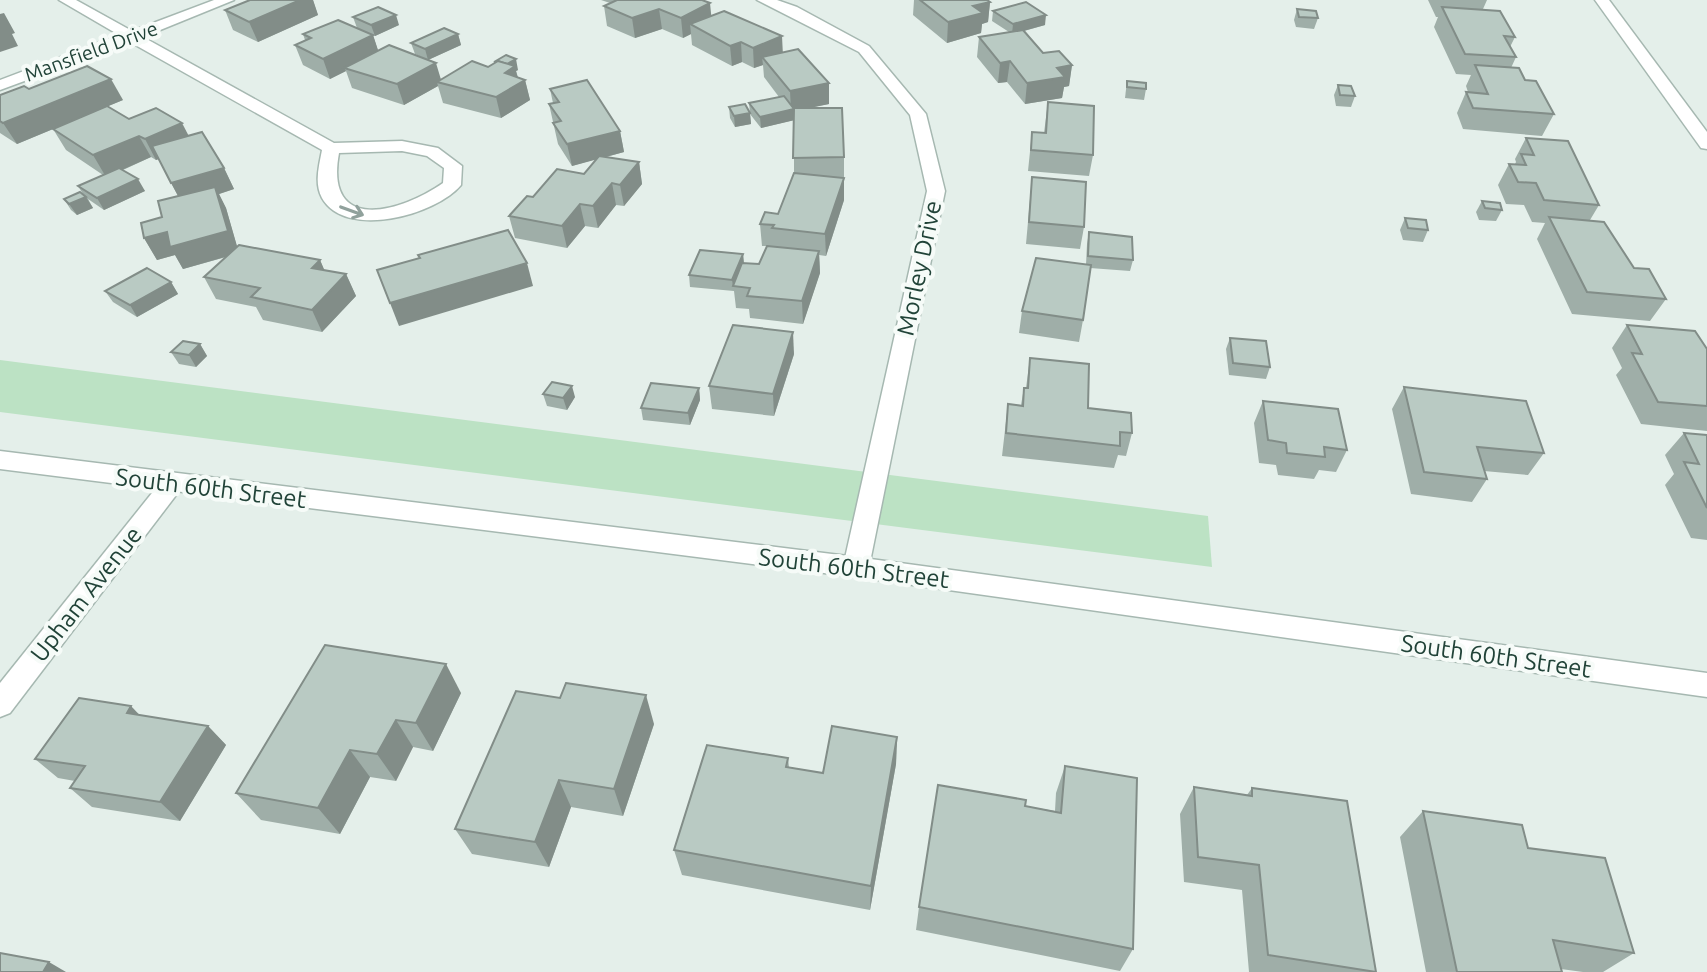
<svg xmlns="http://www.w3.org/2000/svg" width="1707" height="972" font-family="Ubuntu,sans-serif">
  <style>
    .green { fill: #bce2c4 }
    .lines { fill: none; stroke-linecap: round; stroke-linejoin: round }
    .minor-casing { stroke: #a6b8b1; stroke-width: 3 }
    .tertiary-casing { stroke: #a6b8b1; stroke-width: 3 }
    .minor { fill: #fff; fill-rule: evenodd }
    .tertiary { fill: #fff; fill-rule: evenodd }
    .wall { fill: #9faea8 }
    .shaded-wall { fill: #828d88 }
    .building { fill: #b9cac3; stroke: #828d88; stroke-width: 2 }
    .oneway { stroke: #90a19c }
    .labels { text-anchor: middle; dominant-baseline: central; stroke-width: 8; stroke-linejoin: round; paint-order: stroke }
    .far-street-label { font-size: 20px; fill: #214338; stroke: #f6fbf8 }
    .street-label { font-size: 24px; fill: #214338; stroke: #f6fbf8 }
  </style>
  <rect width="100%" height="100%" fill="#e4efea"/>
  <path class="green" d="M0 360 1208 516 1212 567 0 412Z"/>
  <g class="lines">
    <g class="minor-casing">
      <g id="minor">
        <path d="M59 0H76L132 31 214 0H234L143 37 334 143 402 141 438 148 462 166 461 185C436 215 346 240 322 198 314 183 319 166 322 150L130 42 0 90V80L119 35ZM402 151 427 156 444 168 443 183C400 213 324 234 339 153Z"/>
        <path d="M757 0H777L797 7 869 46 926 114 945 191 869 567 865 574 856 577 847 574 843 567 927 191 910 115 859 52Z"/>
        <path d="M172 475 180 478 184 484 180 490 10 713 0 717V683L164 478Z"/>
      </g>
    </g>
    <g class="tertiary-casing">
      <g id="tertiary">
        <path d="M1595 0H1609L1707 132V149L1701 148Z"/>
        <path d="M0 451 856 557 1707 673V697L856 577 0 469Z"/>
      </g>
    </g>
    <use href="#minor" class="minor"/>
    <use href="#tertiary" class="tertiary"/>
  </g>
  <g class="wall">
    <path d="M250 0H313L318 15 258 42 233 30 225 10Z"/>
    <path d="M601 0H702L711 16 783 52 829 104 808 108 844 157V200L826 256 819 255 820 273 803 324 750 318 749 309 736 308 734 291 690 287 689 275 743 254 744 263 759 264 767 246H762L760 224 778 214 794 173V120L761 128 750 114 751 124 735 127 730 118 729 107 750 113 749 103 779 97 764 77 763 65 754 68 742 62 732 66 692 45 691 34 683 38 662 29 635 38 607 26 604 6 610 3Z"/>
    <path d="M914 0H987L990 2 988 22 982 24 981 33 947 43 913 15Z"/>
    <path d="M1428 0H1487L1483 9 1515 37 1510 47 1516 57 1511 68 1525 80 1554 114 1542 136 1463 129 1457 113 1466 92H1468L1466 86 1471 75 1456 74 1434 27 1438 17H1436Z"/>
    <path d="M1297 9 1318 18 1314 29 1296 27 1294 20Z"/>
    <path d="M993 11 1045 25 1024 31 1043 53 1072 65 1069 86 1064 87 1062 98 1025 104 1007 82 998 83 977 57 979 37 1009 32 992 21Z"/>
    <path d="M353 17 399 25 375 36 357 28Z"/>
    <path d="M303 34 373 35 378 51 441 79 488 67 518 70 516 71 518 77 525 80 530 100 501 118 443 103 438 86 404 105 352 88 346 71 330 79 303 65 295 45 305 40Z"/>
    <path d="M458 34 461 45 428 60 415 54 411 43Z"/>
    <path d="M1127 81 1146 89 1144 100 1125 98Z"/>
    <path d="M1338 85 1355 96 1351 107 1336 106 1334 95Z"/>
    <path d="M29 89 123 100 81 117 129 119 189 136 224 168 234 189 219 194 226 208 237 247 320 260 324 270 346 274 356 296 322 332 263 320 256 307 216 299 204 277 226 257 183 269 175 255 157 260 144 238 178 196 159 159 156 160 151 157 123 170 145 191 104 210 88 199 93 208 77 215 71 210 64 199 83 194 78 186 103 175 66 150 53 129 17 144 0 133V95Z"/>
    <path d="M550 89 620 131 624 152 606 157 639 162 642 184 624 206 616 205 598 228 585 226 567 248 515 238 509 216 533 197 584 174 596 159 572 166 558 144 549 104 553 103Z"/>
    <path d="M1048 102 1093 155 1089 176 1028 171 1032 132 1044 133Z"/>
    <path d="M1526 138 1599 205 1590 220 1634 268 1666 299 1650 321 1572 314 1537 239 1545 223 1532 222 1524 205 1506 204 1498 185 1509 164H1515L1516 162 1515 159Z"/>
    <path d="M1032 177 1084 227 1080 249 1026 244Z"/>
    <path d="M1482 201 1502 210 1496 221 1479 220 1476 212Z"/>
    <path d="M1405 218 1428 230 1423 242 1403 240 1400 230Z"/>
    <path d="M1089 232 1133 260 1130 271 1090 268 1083 320 1079 342 1019 333 1022 311 1086 265 1087 244Z"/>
    <path d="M171 282 178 294 137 317 113 302 105 291Z"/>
    <path d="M1627 325 1707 349V431L1641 424 1616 375 1622 368 1612 348Z"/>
    <path d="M1230 338 1270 367 1266 379 1229 375 1226 349Z"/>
    <path d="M200 344 207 356 196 367 179 364 171 352Z"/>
    <path d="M794 354 774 416 712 409 709 386Z"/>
    <path d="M1030 358 1088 408 1132 433 1126 456 1118 455 1114 468 1002 456 1008 404 1021 405 1024 388H1026Z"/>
    <path d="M1404 387 1544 453 1528 475 1484 471 1487 479 1472 502 1411 494 1392 409Z"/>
    <path d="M699 388 700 400 690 425 643 420 641 408Z"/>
    <path d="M543 394 575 397 567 410 547 406Z"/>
    <path d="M1263 401 1347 450 1336 472 1319 470 1314 479 1278 475 1276 465 1259 463 1254 423Z"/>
    <path d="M1684 433 1707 435V540L1691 538 1665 485 1674 474 1665 455Z"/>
    <path d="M325 645 461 693 433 751 413 747 396 781 370 777 340 834 261 820 236 793Z"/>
    <path d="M140 715 208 726 226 745 180 821 92 807 70 788 75 781 58 778 35 759Z"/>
    <path d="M654 724 623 816 571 807 549 867 472 854 455 829Z"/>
    <path d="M897 737 896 764 870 910 682 875 674 850 788 758 789 767 823 773Z"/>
    <path d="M1065 766 1133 949 1120 971 916 930 919 907 1025 806 1055 811 1056 793Z"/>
    <path d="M1194 787 1247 795 1252 788 1375 972H1249L1242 890 1184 882 1180 814Z"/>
    <path d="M1423 811 1528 848 1634 953 1603 972H1583L1561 969 1562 972H1426L1400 837Z"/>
  </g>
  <g class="shaded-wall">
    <path d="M300 0H313L318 15 258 42 249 22Z"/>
    <path d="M990 2 988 22 982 24 981 33 947 43 948 22 973 6Z"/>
    <path d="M710 3 712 23 690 24 691 34 683 38 681 18Z"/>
    <path d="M659 9 662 29 635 38 632 18Z"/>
    <path d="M4 13 15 33 12 34 18 46 0 52V14Z"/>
    <path d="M396 15 399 25 375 36 371 25Z"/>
    <path d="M1046 15 1045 25 1012 34 1013 24Z"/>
    <path d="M458 34 461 45 428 60 425 49Z"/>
    <path d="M373 35 380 56 344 68 346 71 330 79 323 59Z"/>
    <path d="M782 36 783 56 762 57 763 65 754 68 753 48Z"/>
    <path d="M741 42 742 62 732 66 730 46Z"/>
    <path d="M516 59 518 70 516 71 519 83 525 80 530 100 501 118 496 97 504 66Z"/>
    <path d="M1010 61 1007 82 998 83 1000 63Z"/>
    <path d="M436 63 442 83 437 82 438 86 404 105 397 84Z"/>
    <path d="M1072 65 1069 86 1064 87 1062 98 1025 104 1027 83 1057 68Z"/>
    <path d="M111 79 123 100 17 144 3 123Z"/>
    <path d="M829 83V104L795 111V120L761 128 760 117 791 110 790 91Z"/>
    <path d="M750 113 751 124 735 127 734 116Z"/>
    <path d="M182 123 193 144 156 160 145 139Z"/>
    <path d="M620 131 624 152 572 166 567 144Z"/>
    <path d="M139 136 151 157 106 177 93 155Z"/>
    <path d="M639 162 642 184 624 206 620 185Z"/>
    <path d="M224 168 234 189 219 194 226 208 239 253 183 269 175 255 157 260 144 238 183 205 171 183Z"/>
    <path d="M844 178V200L826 256 825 234Z"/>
    <path d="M138 179 145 191 104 210 97 198Z"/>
    <path d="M612 183 616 205 598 228 593 206Z"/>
    <path d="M86 197 93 208 77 215 69 204Z"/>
    <path d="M580 204 585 226 567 248 562 226Z"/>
    <path d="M819 251 820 273 803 324 802 301Z"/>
    <path d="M743 254 744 266 733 286 734 292 732 280Z"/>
    <path d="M320 260 330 283 312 268Z"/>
    <path d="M527 263 533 286 399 326 390 303Z"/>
    <path d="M346 274 356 296 322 332 312 310Z"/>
    <path d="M171 282 178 294 137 317 130 305Z"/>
    <path d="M793 332 794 354 774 416 773 394Z"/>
    <path d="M200 344 207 356 196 367 189 355Z"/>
    <path d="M572 386 575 397 567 410 563 398Z"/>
    <path d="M699 388 700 400 690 425 688 413Z"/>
    <path d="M446 664 461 693 433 751 416 723Z"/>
    <path d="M646 695 654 724 623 816 614 789Z"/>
    <path d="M131 706 151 727 127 713Z"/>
    <path d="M396 720 413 747 396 781 377 754Z"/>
    <path d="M208 726 226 745 180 821 160 802Z"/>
    <path d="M897 737 896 764 870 910 871 886Z"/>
    <path d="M350 750 370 777 340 834 318 808Z"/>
    <path d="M559 780 571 807 549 867 535 842Z"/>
    <path d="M49 962 66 972H43Z"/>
  </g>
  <g class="building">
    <path d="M250 0H300L249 22 225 10Z"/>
    <path d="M617 0H702L710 3 681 18 659 9 632 18 604 6Z"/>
    <path d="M920 0H987L990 2 973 6 983 13 948 22Z"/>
    <path d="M1026 2 1046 15 1013 24 993 11Z"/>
    <path d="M378 7 396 15 371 25 353 17Z"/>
    <path d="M1442 7 1500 11 1515 37 1504 36 1516 57 1465 54Z"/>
    <path d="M1297 9 1316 11 1318 18 1299 17Z"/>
    <path d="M724 11 782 36 753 48 741 42 730 46 690 24Z"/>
    <path d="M338 20 373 35 323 59 295 45 311 38 303 34Z"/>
    <path d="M444 28 458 34 425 49 411 43Z"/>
    <path d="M1023 30 1043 53 1059 51 1072 65 1057 68 1065 77 1027 83 1010 61 1000 63 979 37Z"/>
    <path d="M389 45 436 63 397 84 344 68Z"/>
    <path d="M798 49 829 83 790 91 762 57Z"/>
    <path d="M506 55 516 59 507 64 498 61 494 62Z"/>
    <path d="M472 61 488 67 498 61 515 66 505 73 525 80 496 97 437 82Z"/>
    <path d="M1475 65 1519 68 1525 80 1536 81 1554 114 1473 108 1466 92 1488 94Z"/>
    <path d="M87 66 111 79 3 123 0 121V95L24 86 29 89Z"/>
    <path d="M587 80 620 131 567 144 553 123 561 121 549 104 559 102 550 89Z"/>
    <path d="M1127 81 1146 83V89L1127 87Z"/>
    <path d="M1338 85 1351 86 1355 96 1340 95Z"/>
    <path d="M784 96 794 109 760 117 749 103Z"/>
    <path d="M1048 102 1094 106 1093 155 1031 150 1032 132 1046 133Z"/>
    <path d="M745 104 750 113 734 116 729 107Z"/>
    <path d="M107 106 129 119 156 108 182 123 145 139 139 136 93 155 53 129Z"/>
    <path d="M794 108H842L844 157 793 158Z"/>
    <path d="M202 132 224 168 171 183 152 146Z"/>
    <path d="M1526 138 1568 141 1599 205 1544 200 1536 183 1518 182 1509 164 1526 165 1521 154 1534 155Z"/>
    <path d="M599 156 639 162 620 185 612 183 593 206 580 204 562 226 509 216 527 196 533 197 557 169 584 174Z"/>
    <path d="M119 168 138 179 97 198 78 186Z"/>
    <path d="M794 173 844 178 825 234 772 228 774 225 760 224 765 212 778 214Z"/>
    <path d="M1032 177 1086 182 1084 227 1029 222Z"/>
    <path d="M215 187 228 231 170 247 167 232 144 238 141 223 162 217 158 201Z"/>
    <path d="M80 192 86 197 69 204 64 199Z"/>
    <path d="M1482 201 1500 203 1502 210 1485 208Z"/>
    <path d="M1549 217 1604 222 1634 268 1649 269 1666 299 1587 292Z"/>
    <path d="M1405 218 1426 220 1428 230 1408 228Z"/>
    <path d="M508 230 527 263 390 303 377 270 420 258 418 255Z"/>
    <path d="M1089 232 1132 237 1133 260 1088 256Z"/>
    <path d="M239 245 320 260 312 268 346 274 312 310 251 297 260 288 204 277Z"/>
    <path d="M767 246 819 251 802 301 747 296 750 288 733 286 742 263 759 264Z"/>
    <path d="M700 250 743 254 732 280 689 275Z"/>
    <path d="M1036 258 1091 265 1083 320 1022 311Z"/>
    <path d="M147 268 171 282 130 305 105 291Z"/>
    <path d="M733 325 793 332 773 394 709 386Z"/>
    <path d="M1627 325 1695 331 1707 349V406L1658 402 1632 353 1642 354Z"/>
    <path d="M1230 338 1266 341 1270 367 1233 363Z"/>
    <path d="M183 341 200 344 189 355 171 352Z"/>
    <path d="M1030 358 1089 364 1088 408 1131 413 1132 433 1120 432V446L1006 433 1008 404 1023 406 1024 388H1028Z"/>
    <path d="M552 382 572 386 563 398 543 394Z"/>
    <path d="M651 383 699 388 688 413 641 408Z"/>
    <path d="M1404 387 1526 401 1544 453 1477 447 1487 479 1424 472Z"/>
    <path d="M1263 401 1338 409 1347 450 1324 447 1325 457 1287 453 1286 443 1268 440Z"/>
    <path d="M1684 433 1707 435V508L1684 462 1699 464Z"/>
    <path d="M325 645 446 664 416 723 396 720 377 754 350 750 318 808 236 793Z"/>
    <path d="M566 683 646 695 614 789 559 780 535 842 455 829 516 691 560 698Z"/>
    <path d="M79 698 131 706 127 713 208 726 160 802 70 788 85 766 35 759Z"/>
    <path d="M832 726 897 737 871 886 674 850 707 745 788 758 786 767 823 773Z"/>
    <path d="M1065 766 1137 778 1133 949 919 907 938 785 1026 800 1025 806 1061 813Z"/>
    <path d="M1194 787 1252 796V788L1347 801 1376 972 1268 955 1259 865 1198 857Z"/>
    <path d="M1423 811 1522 825 1528 848 1605 858 1634 953 1553 940 1562 972H1457Z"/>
    <path d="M0 953 49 962 43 972H0Z"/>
  </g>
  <defs><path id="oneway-shaft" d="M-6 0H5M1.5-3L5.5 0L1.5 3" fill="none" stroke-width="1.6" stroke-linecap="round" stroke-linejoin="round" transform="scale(2)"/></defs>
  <use class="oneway" href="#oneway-shaft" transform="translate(352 211) rotate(20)"/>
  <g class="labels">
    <g class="far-street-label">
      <text transform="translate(91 51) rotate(-20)">Mansfield Drive</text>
    </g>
    <g class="street-label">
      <text transform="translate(919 268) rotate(-78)">Morley Drive</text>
      <text transform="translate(211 488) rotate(7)">South 60th Street</text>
      <text transform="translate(854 568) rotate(7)">South 60th Street</text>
      <text transform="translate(86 594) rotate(-52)">Upham Avenue</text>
      <text transform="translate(1496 656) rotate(8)">South 60th Street</text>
    </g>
  </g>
</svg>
